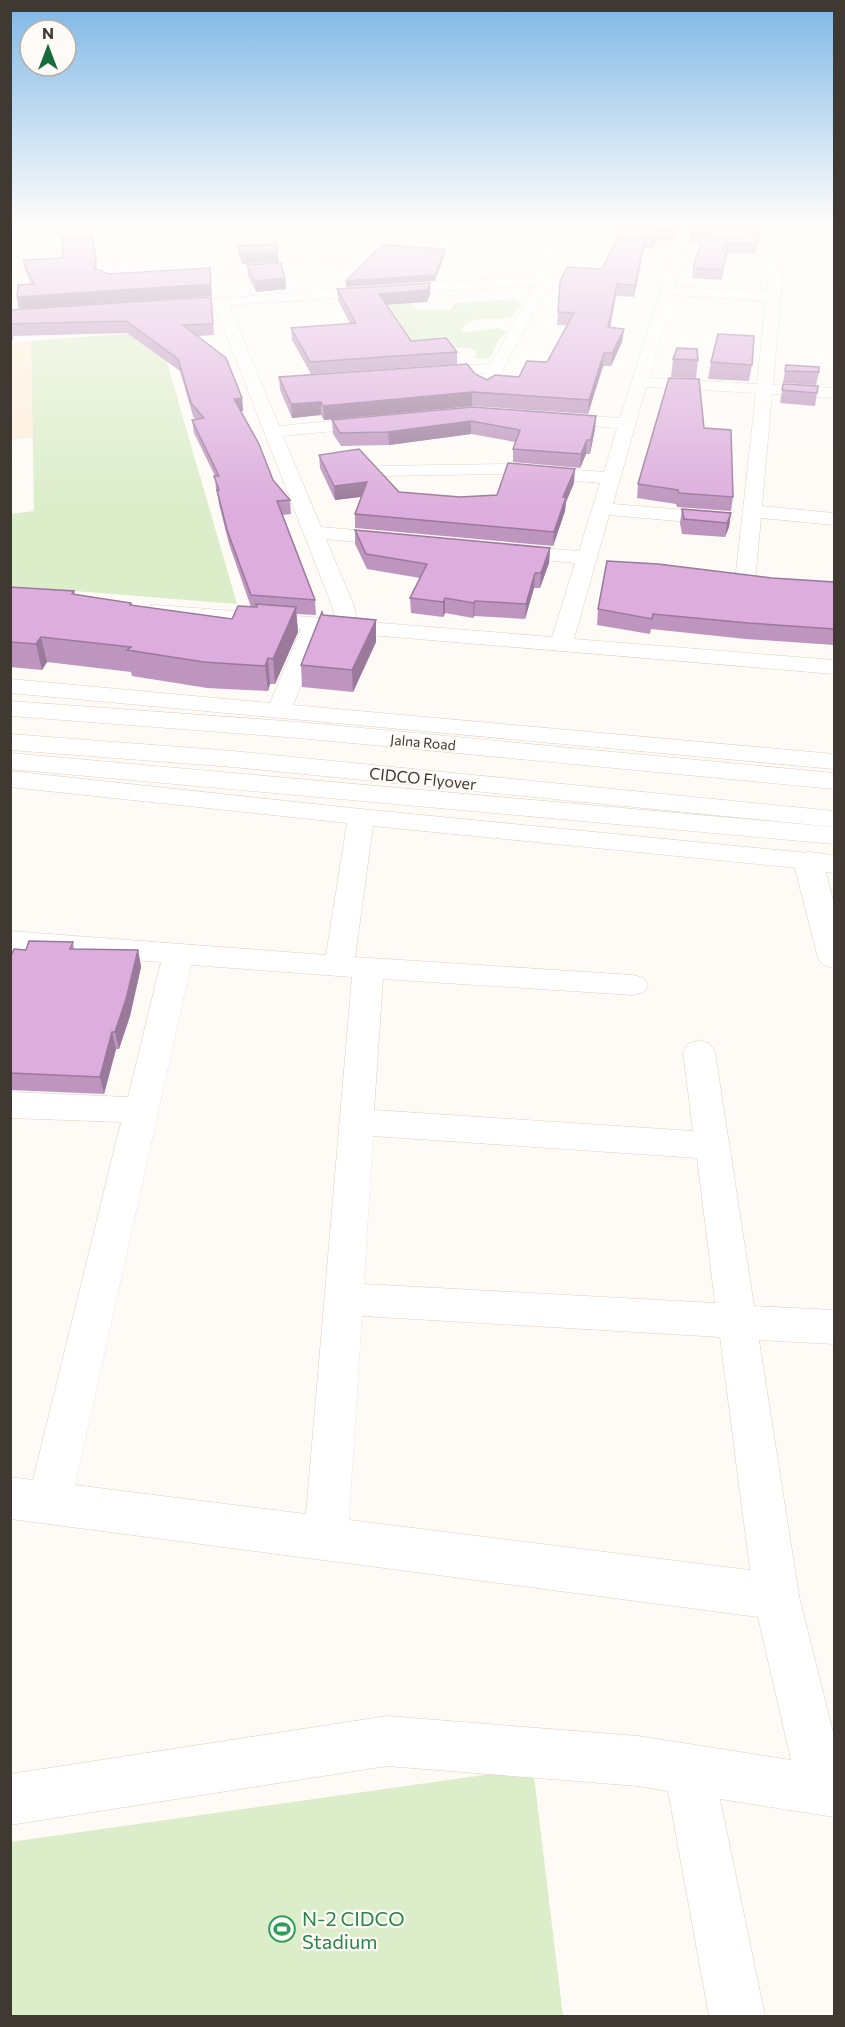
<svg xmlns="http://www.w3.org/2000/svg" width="845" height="2027" font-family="Commissioner,sans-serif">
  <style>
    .industrial { fill: #ffeedc }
    .green { fill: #dbedc9 }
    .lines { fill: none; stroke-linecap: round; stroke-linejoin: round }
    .street-casing { stroke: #decebe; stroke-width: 1 }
    .secondary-casing { stroke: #decebe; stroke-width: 1 }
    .primary-casing { stroke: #decebe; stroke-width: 1 }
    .highway-casing { stroke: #decebe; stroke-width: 1 }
    .street { fill: #fff; fill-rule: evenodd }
    .secondary { fill: #fff; fill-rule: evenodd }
    .primary { fill: #fff; fill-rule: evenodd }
    .highway { fill: #fff; fill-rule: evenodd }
    .wall { fill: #bd95be }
    .shaded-wall { fill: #9a799b }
    .building { fill: #dcaddd; stroke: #9a799b; stroke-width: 1.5 }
    .labels { text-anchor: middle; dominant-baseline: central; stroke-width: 4.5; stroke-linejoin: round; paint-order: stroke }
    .far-street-label { font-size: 14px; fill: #3f3932; stroke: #fefbf7 }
    .street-label { font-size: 16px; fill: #3f3932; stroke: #fefbf7 }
    .near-leisure-label { font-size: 20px; fill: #27864d; stroke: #fefbf7; text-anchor: start }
  </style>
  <rect width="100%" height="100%" fill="#fefbf7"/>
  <path class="industrial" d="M31 341 33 438 11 439V342Z"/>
  <g class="green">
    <path d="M377 296 408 303 418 309 451 310 455 303 513 299 522 305 515 309 514 315C499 325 472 311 461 330L464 333 499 328 507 332 498 341 491 357 484 359 472 357 477 355 475 350 468 348 410 349Z"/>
    <path d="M158 331 237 604 11 586V514L34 511 31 341Z"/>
    <path d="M533 1768 563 2016H11L10 1842Z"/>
  </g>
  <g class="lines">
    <g class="street-casing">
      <g id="street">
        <path d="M10 227H20V231L89 227H162L156 231 111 233 115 242 117 279 122 309 115 313 108 309 103 279V242L99 234 20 238 17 311 10 315Z"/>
        <path d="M228 227H294L559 243 568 227H580L494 386 486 391 478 386 485 373 428 377 420 372 428 367 491 364 535 285 229 305 279 426 375 417 381 418 383 422 381 426 375 427 283 436 321 527 399 534 406 536 409 540 406 544 399 546 326 539 354 606 357 621 552 637 575 563 508 557 501 555 498 551 501 547 508 545 579 551 600 483 504 474 379 476 373 475 370 471 373 467 379 466 504 464 604 472 617 428 553 423 545 418 553 413 620 418 681 227H688L691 230 675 287 767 292 769 269 771 266H781L783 269 773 385 834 388V398L772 394 762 506 834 513V525L761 518 755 581 752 585 745 587 738 585 735 581 756 393 646 387 613 504 723 513 730 515 733 519 730 523 723 525 609 515 574 639 834 660V674L322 631 293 705 834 754V769L10 693V679L270 703 301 629 157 617 149 616 146 611 149 606 157 605 335 619 332 606 215 306 170 309 163 305 165 302 540 276 555 250 388 240 366 266 361 267 163 278 161 275 163 272 168 271 357 259 375 239 234 231ZM672 295 766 301 757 384 649 378Z"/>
        <path d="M827 227H834V244L830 245 824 241Z"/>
        <path d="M10 771 361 809 808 853 818 855 822 861 818 867 808 869 373 826 355 957 633 975 644 978 648 985 644 992 633 995 383 979 374 1110 693 1131 683 1052 688 1044 699 1040 710 1044 715 1052 754 1306 834 1310V1344L759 1340 799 1596 834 1736V1817L720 1799 765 2016H709L668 1791 638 1786 387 1766 10 1825V1774L387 1716 638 1736 791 1760 758 1617 10 1519V1477L33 1480 121 1122 10 1118V1092L128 1097 161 962 10 951V931L326 955 347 823 10 787ZM191 965 352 977 306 1514 75 1485ZM373 1136 697 1158 715 1303 364 1284ZM362 1316 720 1337 750 1570 349 1520Z"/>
      </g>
    </g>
    <g class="secondary-casing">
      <g id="secondary">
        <path d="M642 227H699L834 237V245L648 231Z"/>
        <path d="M808 852 834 855V873L826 872 834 904V968L823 965 818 958 793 861 798 855Z"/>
      </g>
    </g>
    <g class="primary-casing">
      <g id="primary">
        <path d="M10 701 299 722 834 773V789L299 738 10 716Z"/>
        <path d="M10 753 834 827V844L10 769Z"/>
      </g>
    </g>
    <g class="highway-casing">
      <path id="highway" d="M10 734 233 751 834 811V827L233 767 10 750Z"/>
    </g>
    <use href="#street" class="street"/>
    <use href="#secondary" class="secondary"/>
    <use href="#primary" class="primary"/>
    <use href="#highway" class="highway"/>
  </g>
  <g class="wall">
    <path d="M623 227H677L674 241 657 240 652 249 644 248 634 297 616 296 610 328 624 329 622 342 611 366H603L588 414 472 406 324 420 321 415 292 418 280 390 279 377 475 374 487 380 519 377 547 362 567 325H557L560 282 602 269Z"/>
    <path d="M730 227H759V229Z"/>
    <path d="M759 232 755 254 727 253 722 280 692 278 693 268 701 243 690 242 691 233Z"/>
    <path d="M238 246 279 262 242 264 239 257Z"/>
    <path d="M63 258 108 274 212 296 19 309 17 297 31 284 25 271 23 260Z"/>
    <path d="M247 265 285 278 286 289 256 292 248 276Z"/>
    <path d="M337 289 430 294 427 302 386 305 411 341 457 352V364L311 374 292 340 291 328 350 324 338 300Z"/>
    <path d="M211 297 214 335 198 336 242 398 243 411H241L273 480 290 500 291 514 282 515 315 600 316 615 296 614 298 632 275 684H270L268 691 207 688 132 676 131 672 47 662 42 670 10 667V587L74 591 75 594 131 603 132 605 232 619 251 607 229 544 219 504 218 496 216 490 215 476 194 433 192 420 195 419 193 416 180 371 127 333 13 336V340H10V310Z"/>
    <path d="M673 359 698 360 696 378 671 377Z"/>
    <path d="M711 362 752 365 749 381 708 379Z"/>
    <path d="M786 365 819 372 816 385 783 383Z"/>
    <path d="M783 384 817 393 815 406 780 403Z"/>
    <path d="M596 416 595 429 590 454H586L580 468 513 462V449L515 442 471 434 389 445 341 446 333 434 332 420Z"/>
    <path d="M704 428 733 497 731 511 677 507 676 504 637 498 638 484Z"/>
    <path d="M319 455 399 492 460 497 497 495 574 483 566 502 565 511 553 546 355 528V514L361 497 335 500 320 468Z"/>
    <path d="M682 509 731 513 729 527 725 537 682 534 680 523Z"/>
    <path d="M355 530 550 548 549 563 540 588H534L525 619 474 616 473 618 445 613 443 617 411 613 410 598 420 578 367 569 355 544Z"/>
    <path d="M772 578 834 582V645L746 639 651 629 650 634 597 625 598 609Z"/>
    <path d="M323 615 376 642 353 692 302 687 301 665Z"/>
    <path d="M73 942 74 949 138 950 141 967 130 1016 119 1049H116L104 1094 10 1090V958L26 950Z"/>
  </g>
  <g class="shaded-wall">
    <path d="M658 229 657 240 652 249 653 238Z"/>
    <path d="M645 237 644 248 634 297 635 285Z"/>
    <path d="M445 249V254L435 281 346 287V281Z"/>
    <path d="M278 251 279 262 242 264 241 253Z"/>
    <path d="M96 260 97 271 94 270Z"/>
    <path d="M210 268 212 296 19 309 17 297Z"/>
    <path d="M285 278 286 289 256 292 255 281Z"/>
    <path d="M430 283V294L427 302 379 305V294Z"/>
    <path d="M617 284 616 296 607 340 608 327Z"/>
    <path d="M624 329 622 342 611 366 612 353Z"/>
    <path d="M604 353 603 366 588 414 589 400Z"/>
    <path d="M472 392V406L324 420 323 406Z"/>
    <path d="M242 398 243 411 235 412 234 399Z"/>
    <path d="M321 402V415L292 418 291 404Z"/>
    <path d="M596 416 595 429 590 454 591 440Z"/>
    <path d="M471 421V434L389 445 388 432Z"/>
    <path d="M587 440 586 454 580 468 581 454Z"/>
    <path d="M575 469 574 483 566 502 565 511 553 546 554 532 563 497Z"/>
    <path d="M367 482 368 496 335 500 334 486Z"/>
    <path d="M731 513 729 527 725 537 727 523Z"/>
    <path d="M550 548 549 563 540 588 541 573Z"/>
    <path d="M535 573 534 588 525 619 526 604Z"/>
    <path d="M445 598V613L443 617V602Z"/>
    <path d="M475 601 474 616 473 618 474 603Z"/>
    <path d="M296 607 298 632 275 684 273 659Z"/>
    <path d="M376 620V642L353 692 352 670Z"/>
    <path d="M41 637 47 662 42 670 36 644Z"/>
    <path d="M268 658 270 684 268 691 265 666Z"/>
    <path d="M138 950 141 967 130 1016 119 1049 115 1032Z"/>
    <path d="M112 1032 116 1049 104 1094 100 1077Z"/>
  </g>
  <g class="building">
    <path d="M623 227H676L675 230 658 229 653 238 645 237 635 285 617 284 608 327 624 329 612 353H604L589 400 472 392 323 406 321 402 291 404 279 377 467 364 475 374 487 380 495 375 519 377 527 361 547 362 574 313 558 312 560 282 567 267 602 269Z"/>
    <path d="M693 227 759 232 757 244 728 243 723 270 693 268 704 233H691Z"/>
    <path d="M92 235 96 260 94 270H100L108 274 210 268 211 284 17 297 18 285 34 284 23 260 63 258 62 237Z"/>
    <path d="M276 244 278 251 241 253 238 246Z"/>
    <path d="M382 245 445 249 435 275 346 281Z"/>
    <path d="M281 263 285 278 255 281 247 265Z"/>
    <path d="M430 283 427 290 379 294 411 341 446 338 457 352 310 362 291 328 356 323 337 289Z"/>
    <path d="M211 297 213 324 183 325 226 358 242 398 234 399 259 444 273 480 290 500 277 501 315 600 251 595 227 530 217 490H219L214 476H219L192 420 204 418 191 403 178 359 126 321 11 324 10 328V310Z"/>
    <path d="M718 334 754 336 752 365 711 362Z"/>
    <path d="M677 348 697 349 698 360 673 359Z"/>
    <path d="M786 365 819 367V372L785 371Z"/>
    <path d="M669 378 699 379 704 428 731 430 733 497 679 493 678 490 638 484Z"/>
    <path d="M783 384 818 386 817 393 782 390Z"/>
    <path d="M472 407 596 416 591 440H587L581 454 513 449 520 430 471 421 388 432 340 433 332 420Z"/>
    <path d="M359 449 399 492 460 497 497 495 508 463 575 469 563 497H566L554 532 355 514 367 482 334 486 319 455Z"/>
    <path d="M682 509 731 513 727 523 684 519Z"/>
    <path d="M355 530 550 548 541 573H535L526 604 475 601 474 603 445 598 443 602 410 598 427 564 366 554Z"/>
    <path d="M607 561 658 564 772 578 834 582V629L748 623 653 614 652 619 598 609Z"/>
    <path d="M10 587 74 591 72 594 131 603 130 605 232 619 238 606 257 607 256 604 296 607 273 659 268 658 265 666 204 662 127 650 131 647 41 637 36 644 10 642Z"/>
    <path d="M322 612 323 615 376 620 352 670 301 665Z"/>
    <path d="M29 941 73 942 70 949 138 950 126 999 115 1032H112L100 1077 10 1073V958L14 949 26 950Z"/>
  </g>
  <linearGradient id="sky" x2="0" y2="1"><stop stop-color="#7eb7e6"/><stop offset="0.44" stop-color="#fffdfb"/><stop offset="1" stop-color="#fffdfb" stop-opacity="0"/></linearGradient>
  <rect width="845" height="511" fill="url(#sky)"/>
  <defs>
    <g id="stadium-ring" transform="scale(1.35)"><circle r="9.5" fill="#fefbf7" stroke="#2e9e5b" stroke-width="1.5"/><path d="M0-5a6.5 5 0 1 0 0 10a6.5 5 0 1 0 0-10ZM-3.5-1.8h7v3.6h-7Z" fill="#2e9e5b"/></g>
  </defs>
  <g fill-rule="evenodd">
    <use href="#stadium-ring" x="282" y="1929"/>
  </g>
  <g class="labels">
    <g class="far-street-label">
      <text transform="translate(423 742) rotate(5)">Jalna Road</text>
    </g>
    <g class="street-label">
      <text transform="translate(423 778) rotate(6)">CIDCO Flyover</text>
    </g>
    <g class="near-leisure-label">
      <text x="302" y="1918">N-2 CIDCO<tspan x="302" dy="23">Stadium</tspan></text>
    </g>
  </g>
  <rect width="845" height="2027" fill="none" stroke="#3f3932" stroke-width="24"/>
  <g transform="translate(48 48)"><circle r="28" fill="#fefbf7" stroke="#b2ada8" stroke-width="1.5"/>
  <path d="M0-4.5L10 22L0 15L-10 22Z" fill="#176c3d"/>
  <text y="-9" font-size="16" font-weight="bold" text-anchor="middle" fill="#3f3932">N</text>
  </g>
</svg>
